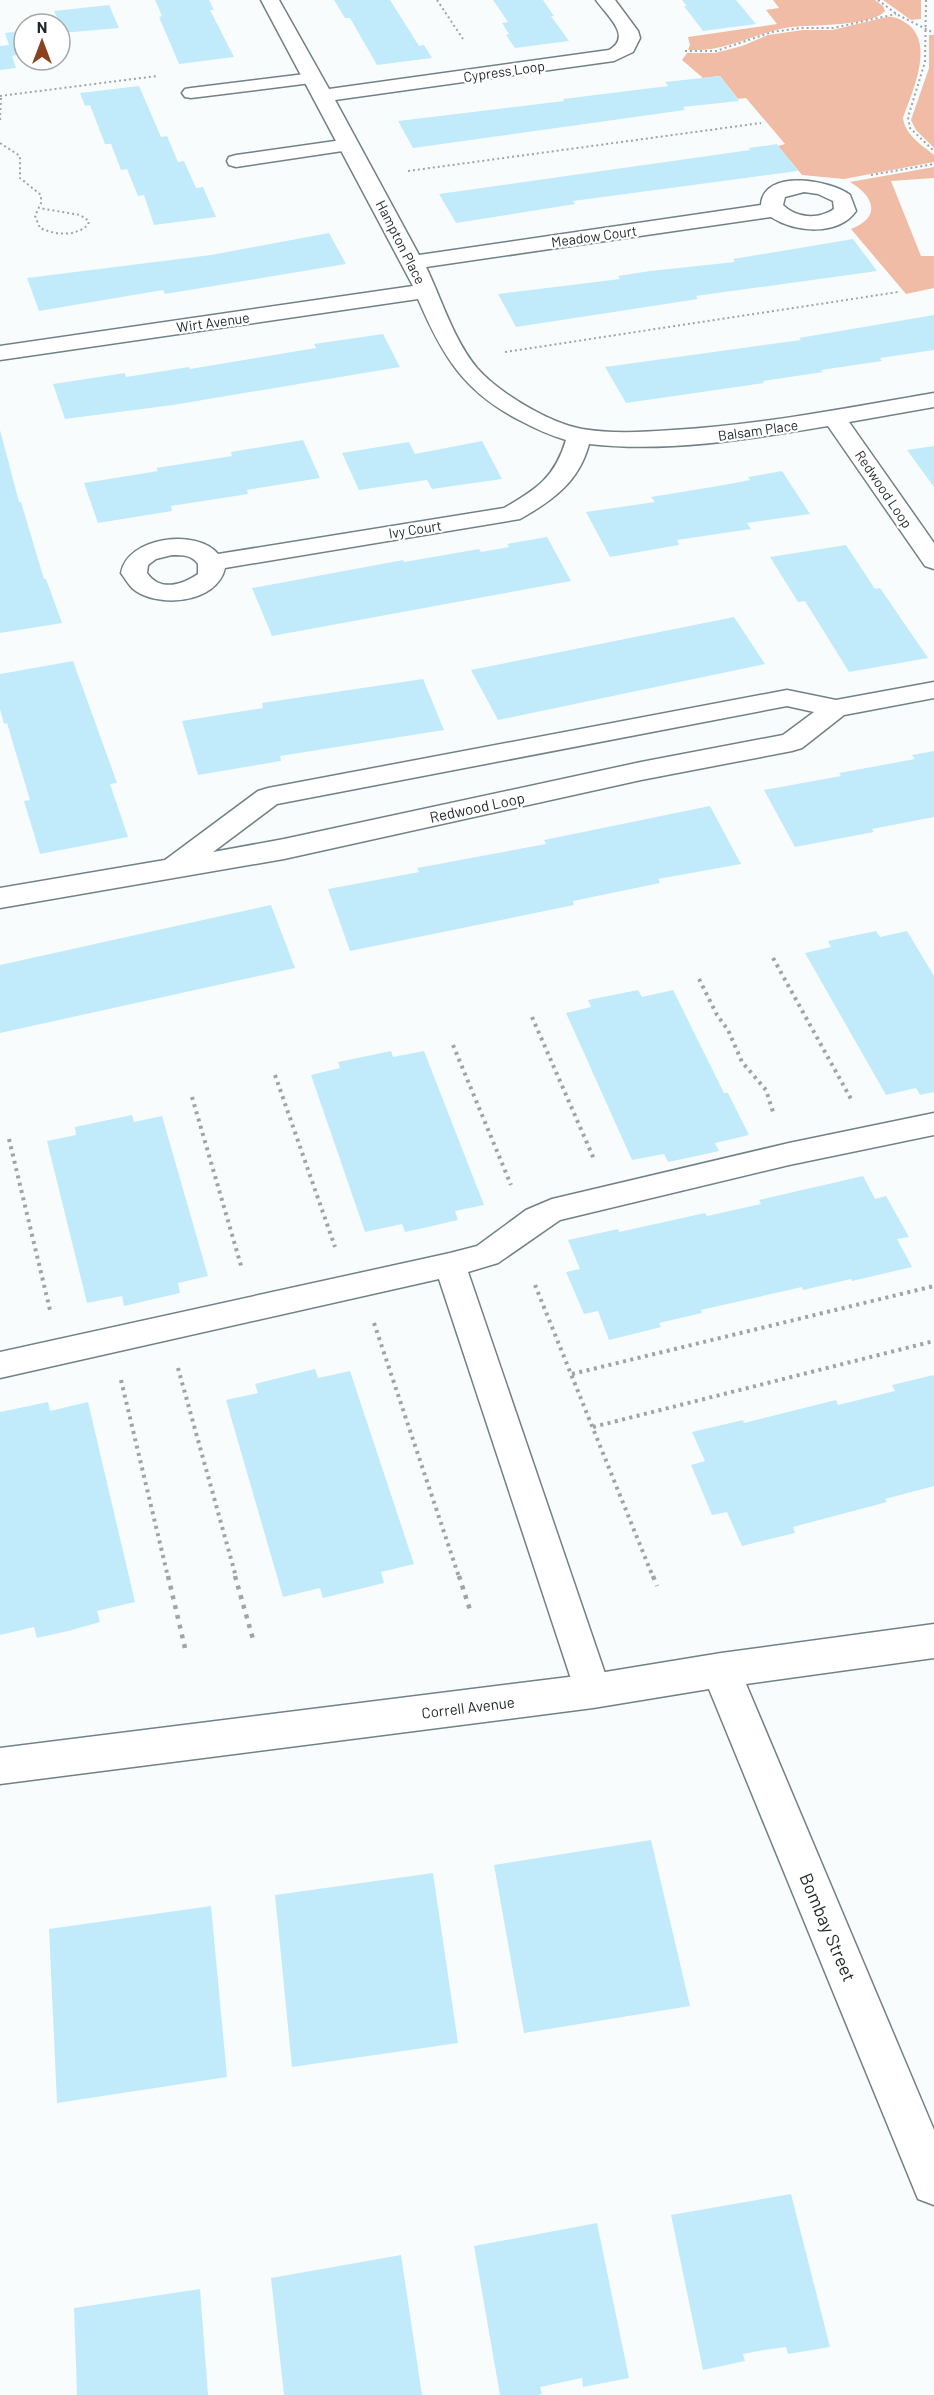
<svg xmlns="http://www.w3.org/2000/svg" width="934" height="2395" font-family="Barlow,sans-serif">
  <style>
    .green { fill: #f0bca5 }
    .building { fill: #c1ebfb }
    .lines { fill: none; stroke-linecap: round; stroke-linejoin: round }
    .service-casing { stroke: #728187; stroke-width: 3 }
    .minor-casing { stroke: #728187; stroke-width: 3 }
    .path-far2 { stroke: #9fa4a5; stroke-width: 2; stroke-dasharray: 2 3; stroke-linecap: butt }
    .path-far1 { stroke: #9fa4a5; stroke-width: 4; stroke-dasharray: 3 4.5; stroke-linecap: butt }
    .path { stroke: #9fa4a5; stroke-width: 4.5; stroke-dasharray: 4 6; stroke-linecap: butt }
    .service { fill: #fff; fill-rule: evenodd }
    .minor { fill: #fff; fill-rule: evenodd }
    .labels { text-anchor: middle; dominant-baseline: central; stroke-width: 4.5; stroke-linejoin: round; paint-order: stroke }
    .far-street-label { font-size: 14px; fill: #1f2628; stroke: #fff }
    .street-label { font-size: 15px; fill: #1f2628; stroke: #fff }
    .near-street-label { font-size: 18px; fill: #1f2628; stroke: #fff }
  </style>
  <rect width="100%" height="100%" fill="#f9fcfd"/>
  <g class="green">
    <path d="M773 0H875L883 6 885 11C873 26 811 25 791 27 756 32 725 53 688 50L690 45 688 37 777 24 766 10 779 8Z"/>
    <path d="M883 0H921V19L911 20Z"/>
    <path d="M887 17C896 16 901 20 909 25 934 46 912 92 903 118 905 135 922 145 934 155V162L844 179 802 175 778 146 785 144 746 98 738 99 720 76 703 78 682 60 687 53H715L742 46 768 35 803 30H832Z"/>
    <path d="M929 35H934V148L916 130 911 120 929 68Z"/>
    <path d="M934 167V178L891 181 921 256H934V288L906 294 851 229C882 217 874 196 850 182Z"/>
  </g>
  <g class="building">
    <path d="M155 0H209L214 10H210L234 57 179 64 159 17 162 16Z"/>
    <path d="M334 0H390L419 46 424 45 432 58 377 65 350 18H345Z"/>
    <path d="M493 0H543L554 16H551L569 41 515 48 506 35 509 34 502 23 508 22Z"/>
    <path d="M682 0H736L756 24 703 31 684 6H687Z"/>
    <path d="M109 5 119 28 62 33 67 50H60V24L54 11Z"/>
    <path d="M24 31V54L12 56 16 68 0 70V46L9 45 5 33Z"/>
    <path d="M720 76 739 101 683 107 685 110 413 148 398 121 564 101 563 99 668 86 665 82Z"/>
    <path d="M139 86 161 137 167 136 178 162 184 161 196 188 203 187 216 217 154 225 144 195 138 196 127 169 121 170 111 144H105L90 105 85 106 80 93Z"/>
    <path d="M777 144 798 171 573 201 575 204 456 223 439 194 750 150 749 148Z"/>
    <path d="M329 233 346 264 165 294 163 290 39 311 27 278 211 255Z"/>
    <path d="M853 239 877 271 696 296 698 299 516 327 498 294 620 279 618 276 650 271 735 262 733 259Z"/>
    <path d="M934 315V350L880 358 882 361 821 370 823 372 763 381 764 383 626 403 605 367 801 340 799 338Z"/>
    <path d="M383 334 400 367 173 405 65 419 53 384 125 373 126 377 189 367 190 369 316 348 314 344Z"/>
    <path d="M0 430 19 502H21L44 579H46L62 623 0 633Z"/>
    <path d="M303 440 320 478 247 490 248 494 171 506 172 511 98 523 84 483 158 471 156 468 232 456 231 452Z"/>
    <path d="M482 441 502 479 432 489 427 480 359 490 342 453 409 442 415 454Z"/>
    <path d="M934 446V487L907 450Z"/>
    <path d="M782 471 810 514 747 523 751 529 677 540 679 545 610 557 586 512 655 502 651 497 724 485 750 480 748 477Z"/>
    <path d="M547 537 571 581 272 636 252 588 403 560 404 562 479 549 481 552 509 547 507 544Z"/>
    <path d="M846 545 875 589 880 588 928 658 849 672 805 601 798 602 770 557Z"/>
    <path d="M734 617 765 664 498 720 471 670Z"/>
    <path d="M73 661 117 783 110 784 128 837 40 854 24 801 30 800 7 723 4 724 0 709V674Z"/>
    <path d="M423 679 444 730 280 756 281 761 198 775 182 721 263 708 262 703Z"/>
    <path d="M934 751V817L872 829 874 832 795 847 764 790 841 776 839 773 915 759 912 755Z"/>
    <path d="M710 806 741 864 658 879 660 883 573 901 574 905 350 951 328 889 419 872 417 868 546 844 544 840Z"/>
    <path d="M271 905 295 968 0 1033V965Z"/>
    <path d="M876 931 880 937 907 931 934 976V1092L920 1095 916 1088 886 1095 805 953 831 947 828 941Z"/>
    <path d="M638 990 642 997 673 990 724 1093H728L749 1135 715 1143 719 1151 692 1157 668 1162 664 1154 632 1160 566 1013 591 1007 588 1000Z"/>
    <path d="M391 1051 393 1057 424 1051 484 1205 455 1211 458 1220 428 1227 405 1232 402 1224 365 1232 311 1075 340 1068 338 1062Z"/>
    <path d="M132 1115 134 1122 162 1116 208 1276 178 1283 180 1293 124 1306 122 1296 87 1303 47 1141 76 1135 75 1127Z"/>
    <path d="M863 1176 875 1199 886 1196 909 1237 897 1239 912 1267 852 1281 851 1279 803 1290 802 1287 701 1310 702 1313 659 1323 661 1327 609 1340 598 1311 584 1314 566 1272 580 1269 568 1240 618 1229 619 1232 705 1213 707 1216 761 1204 759 1200Z"/>
    <path d="M315 1369 318 1378 350 1371 414 1564 381 1572 384 1583 323 1598 320 1588 283 1597 226 1400 258 1393 255 1384Z"/>
    <path d="M934 1375V1486L885 1499 887 1502 793 1527 795 1533 742 1546 727 1512 712 1515 691 1465 705 1461 692 1432 743 1420 744 1423 836 1400 838 1405 895 1391 892 1385Z"/>
    <path d="M48 1402 50 1411 88 1402 135 1602 97 1611 100 1622 68 1631 37 1638 34 1627 0 1635V1412Z"/>
    <path d="M651 1840 690 2006 524 2033 494 1865Z"/>
    <path d="M433 1873 458 2043 292 2067 275 1895Z"/>
    <path d="M211 1906 227 2077 57 2103 49 1929Z"/>
    <path d="M791 2194 830 2347 788 2354 786 2347 764 2350 743 2354 745 2361 703 2370 671 2215Z"/>
    <path d="M597 2223 629 2378 583 2387 582 2378 540 2387 542 2394 537 2395H500L474 2246Z"/>
    <path d="M401 2255 422 2395H284L271 2278Z"/>
    <path d="M200 2289 208 2395H77L74 2308Z"/>
  </g>
  <g class="lines">
    <g class="service-casing">
      <g id="service">
        <path d="M313 73 319 74 322 78 319 82 191 98 185 97 182 93 185 89 191 88Z"/>
        <path d="M349 139 356 141 358 145 356 149 236 167 229 165 227 161 229 157 236 155Z"/>
        <path d="M934 1113V1135L789 1165 560 1220 498 1263 468 1272 611 1691 605 1702 593 1707 581 1702 575 1691 439 1279 0 1378V1352L450 1253 477 1246 526 1210 552 1199 789 1143Z"/>
      </g>
    </g>
    <g class="minor-casing">
      <g id="minor">
        <path d="M261 0H279L329 89 609 50C633 36 607 16 596 0H615L638 31 640 38 633 52 614 61 335 100 419 255 761 205C763 168 831 180 850 195L856 211C838 237 794 232 771 217L426 267C442 300 453 339 477 368 499 393 549 423 582 429 612 434 643 432 673 430 761 425 847 408 934 393V407L849 422 934 543V569L925 566 828 426C750 439 668 453 589 444 579 482 552 501 520 519L225 568C217 604 156 609 132 588 128 584 124 577 121 573 127 537 197 528 218 554L504 508C537 489 555 477 566 440 549 435 534 428 519 420 463 391 442 355 418 299L0 360V346L413 286ZM804 192 818 194 833 201 834 209C818 220 796 218 783 205L785 197ZM172 555C183 555 192 555 198 564V574C182 585 160 592 147 573L148 565 156 559Z"/>
        <path d="M934 682V698L844 715 802 748 792 751 641 780 284 859 0 908V888L165 860 258 791 268 788 787 690 836 700ZM787 706 814 712 783 735 641 762 284 839 213 852 277 804Z"/>
        <path d="M934 1624V1658L746 1684 934 2130V2205L918 2199 709 1689 593 1708 0 1784V1748L593 1674 721 1653Z"/>
      </g>
    </g>
    <g class="path-far2">
      <path d="M437 0 463 39"/>
      <path d="M878 0 898 15 934 33"/>
      <path d="M926 0 925 62 908 117 910 128 934 151"/>
      <path d="M685 51H716L772 32 801 28H833L896 14"/>
      <path d="M0 96 157 76"/>
      <path d="M0 120 1 96"/>
      <path d="M0 143 20 156V178L41 195V203L35 216 40 228C56 235 74 237 88 225L89 221 80 215 39 208"/>
      <path d="M408 171 761 123"/>
      <path d="M871 175 934 164"/>
      <path d="M505 352 898 292"/>
    </g>
    <g class="path-far1">
      <path d="M773 958 851 1099"/>
      <path d="M699 979 717 1015 728 1030 742 1062 766 1090 774 1115"/>
      <path d="M532 1017 594 1159"/>
      <path d="M453 1045 511 1185"/>
      <path d="M275 1075 335 1247"/>
      <path d="M192 1097 242 1269"/>
      <path d="M9 1139 50 1310"/>
      <path d="M535 1285 653 1577"/>
      <path d="M374 1323 459 1577"/>
      <path d="M178 1368 236 1577"/>
      <path d="M572 1374 934 1286"/>
      <path d="M121 1380 168 1577"/>
      <path d="M593 1427 934 1341"/>
    </g>
    <g class="path">
      <path d="M168 1576 185 1648"/>
      <path d="M235 1576 253 1639"/>
      <path d="M459 1576 470 1610"/>
      <path d="M653 1576 657 1586"/>
    </g>
    <use href="#service" class="service"/>
    <use href="#minor" class="minor"/>
  </g>
  <g class="labels">
    <g class="far-street-label">
      <text transform="translate(504 71) rotate(-8)">Cypress Loop</text>
      <text transform="translate(594 236) rotate(-8)">Meadow Court</text>
      <text transform="translate(401 242) rotate(63)">Hampton Place</text>
      <text transform="translate(213 322) rotate(-8)">Wirt Avenue</text>
      <text transform="translate(758 430) rotate(-8)">Balsam Place</text>
      <text transform="translate(884 489) rotate(56)">Redwood Loop</text>
      <text transform="translate(415 529) rotate(-9)">Ivy Court</text>
    </g>
    <g class="street-label">
      <text transform="translate(477 807) rotate(-12)">Redwood Loop</text>
      <text transform="translate(468 1707) rotate(-7)">Correll Avenue</text>
    </g>
    <g class="near-street-label">
      <text transform="translate(828 1927) rotate(67)">Bombay Street</text>
    </g>
  </g>
  <g transform="translate(42 42)"><circle r="28" fill="#ffffff" stroke="#a5a8a9" stroke-width="1.5"/>
  <path d="M0-4.5L10 22L0 15L-10 22Z" fill="#8a4320"/>
  <text y="-9" font-size="16" font-weight="bold" text-anchor="middle" fill="#1f2628">N</text>
  </g>
</svg>
